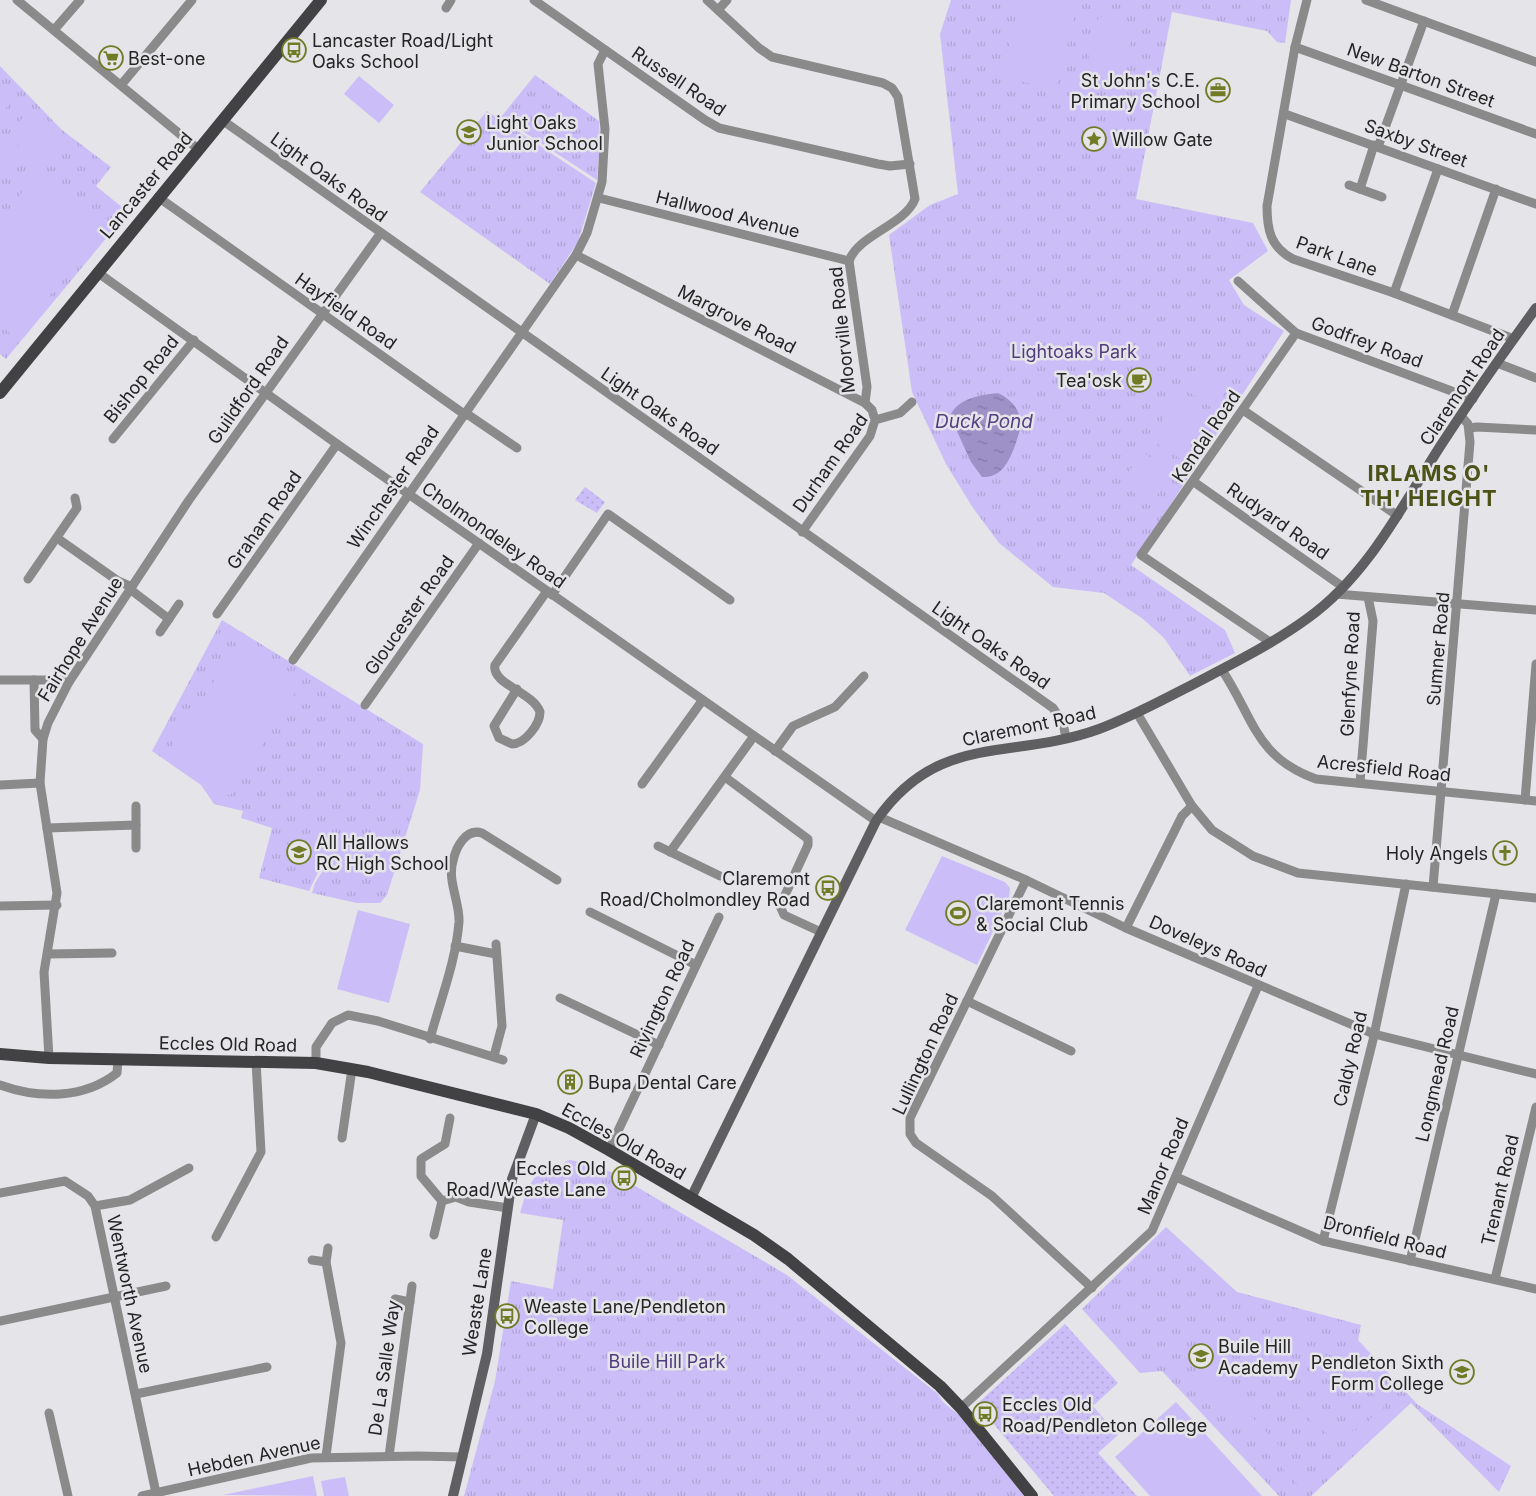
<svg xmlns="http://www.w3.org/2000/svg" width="1536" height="1496" font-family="Inter,sans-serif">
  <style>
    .grass { fill: url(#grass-dots) }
    .park { fill: url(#park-tufts) }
    .pitch { fill: #cbbef8; fill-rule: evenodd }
    .water { fill: url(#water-ripples) }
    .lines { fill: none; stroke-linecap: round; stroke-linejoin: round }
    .street { stroke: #8a8a8b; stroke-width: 9 }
    .secondary { stroke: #5f5f61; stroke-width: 10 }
    .primary { stroke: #424144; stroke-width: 12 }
    .labels { text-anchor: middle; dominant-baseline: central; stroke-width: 5; stroke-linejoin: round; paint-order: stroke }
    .poi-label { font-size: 18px; fill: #242425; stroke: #e5e4e8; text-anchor: start }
    .street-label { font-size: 18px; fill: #242425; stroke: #e5e4e8 }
    .park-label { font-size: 18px; fill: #503b7f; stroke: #e5e4e8 }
    .water-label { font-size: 19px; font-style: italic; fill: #543f84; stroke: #e5e4e8 }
    .district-label { font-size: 22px; font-weight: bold; letter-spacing: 1px; fill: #4c5218; stroke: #e5e4e8 }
  </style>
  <defs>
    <pattern id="grass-dots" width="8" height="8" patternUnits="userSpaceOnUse" patternTransform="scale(1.25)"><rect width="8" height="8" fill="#cbbef8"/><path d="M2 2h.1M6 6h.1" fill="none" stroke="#aea3d4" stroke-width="1.8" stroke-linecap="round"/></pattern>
    <pattern id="park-tufts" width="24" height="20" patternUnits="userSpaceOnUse" patternTransform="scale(1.25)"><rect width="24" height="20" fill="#cbbef8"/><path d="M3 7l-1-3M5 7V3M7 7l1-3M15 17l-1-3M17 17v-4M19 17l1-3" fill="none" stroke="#aea3d4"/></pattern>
    <pattern id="water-ripples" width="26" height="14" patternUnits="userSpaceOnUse" patternTransform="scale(1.25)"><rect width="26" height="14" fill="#9e91c8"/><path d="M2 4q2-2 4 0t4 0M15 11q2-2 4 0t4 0" fill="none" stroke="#8176a2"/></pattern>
  </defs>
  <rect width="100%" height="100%" fill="#e5e4e8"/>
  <g class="grass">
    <path d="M585 487 605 502 597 513 575 500Z"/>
    <path d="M1065 1324 1118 1383 1093 1406 1118 1435 1098 1453 1137 1496H1054L977 1404Z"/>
  </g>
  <g class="park">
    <path d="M951 0H1291L1285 43 1277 42 1267 31 1172 12 1136 199 1253 223 1268 251 1229 280 1244 305 1284 331 1131 565 1225 630 1235 653 1190 676 1164 638 1143 619 1104 593 1053 587 999 543 973 508 946 464 912 392 889 235 930 205 958 194 940 34Z"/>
    <path d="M0 66 62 130 111 167 96 186 128 212 6 359 0 354Z"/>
    <path d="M535 75 599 121 600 144 597 180 501 117Z"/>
    <path d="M487 111 596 183 578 242 550 284 420 192Z"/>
    <path d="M222 620 423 744 420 790 387 895 380 903H357L312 893 315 883 329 861 325 858 309 891 259 878 272 828 241 818 243 811 214 804 201 785 152 751Z"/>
    <path d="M570 1160 591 1164 613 1173 787 1275 938 1394 943 1402 960 1416 1024 1496H464L495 1381 511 1281 553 1289 563 1220 520 1213 527 1189 535 1177 554 1172 566 1161Z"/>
    <path d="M1166 1227 1237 1292 1361 1325 1358 1340 1417 1404 1511 1466 1499 1492 1411 1403 1311 1496H1279L1162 1371 1140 1373 1082 1309Z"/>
  </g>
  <g class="pitch">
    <path d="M1021 0H1079L1055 90 1001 76Z"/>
    <path d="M1099 16 1135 25 1122 79 1086 70Z"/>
    <path d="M359 76 394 105 379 123 344 94Z"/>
    <path d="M0 83 16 94 0 116Z"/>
    <path d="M29 111 64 140 42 166 7 136Z"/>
    <path d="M0 139 21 156 0 181Z"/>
    <path d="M40 170 107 223 16 338 0 325V220Z"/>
    <path d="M1199 365 1230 385 1214 409 1183 388Z"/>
    <path d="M1175 401 1206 422 1181 459 1150 439Z"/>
    <path d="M1142 452 1173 472 1151 504 1121 484Z"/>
    <path d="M239 642 302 682 230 796 166 756Z"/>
    <path d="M942 856 1005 882 1010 888 1009 898 977 965 905 930Z"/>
    <path d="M358 910 410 924 389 1003 337 989Z"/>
    <path d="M1295 1329C1334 1330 1356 1366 1381 1392 1386 1402 1384 1412 1378 1421 1365 1438 1338 1443 1320 1429 1309 1421 1301 1408 1292 1398 1283 1389 1273 1380 1267 1370 1254 1347 1273 1331 1295 1329ZM1294 1336C1331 1336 1352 1371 1375 1396 1379 1403 1377 1411 1372 1417 1345 1453 1313 1412 1295 1392 1288 1384 1277 1376 1272 1366 1269 1360 1269 1353 1271 1347L1281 1338Z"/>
    <path d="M1207 1371 1310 1477 1300 1487 1198 1380Z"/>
    <path d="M1176 1402 1262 1496H1150L1115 1457Z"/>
    <path d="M313 1476 317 1496 223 1495Z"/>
    <path d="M345 1477 349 1496H324L321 1481Z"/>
  </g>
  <path class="water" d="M998 393C1013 400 1023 413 1020 430 1014 448 1007 479 982 477L971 462 950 416C958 398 981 395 998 393Z"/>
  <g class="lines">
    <g class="street">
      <path d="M17 0 198 149"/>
      <path d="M534 0 705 120 719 128 878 164 890 166 910 164"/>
      <path d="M707 0 759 48 772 57 883 83 892 88 898 97 915 199C905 225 858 235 849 261L867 387 865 403"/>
      <path d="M1307 0 1295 47 1267 206C1267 229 1270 247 1293 259L1394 293 1514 339"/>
      <path d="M1366 0 1536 62"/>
      <path d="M446 8 451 0"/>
      <path d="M718 10 727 0"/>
      <path d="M54 30 80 0"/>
      <path d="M1295 47 1536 134"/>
      <path d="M121 85 192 0"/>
      <path d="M1285 114 1536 204"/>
      <path d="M222 120 1053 708 1063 723 1066 738"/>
      <path d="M1378 147 1424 21"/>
      <path d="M1349 185 1382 197"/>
      <path d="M1360 189 1374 145"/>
      <path d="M158 197 464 414 470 416 517 448"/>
      <path d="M599 198 849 261"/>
      <path d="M576 255 865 403 872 410 875 420"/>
      <path d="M97 272 337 444 876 821"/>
      <path d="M1238 281 1296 333 1473 399"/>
      <path d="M1394 293 1438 169"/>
      <path d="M1452 315 1496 189"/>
      <path d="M1497 363 1536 378"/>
      <path d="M1243 410 1398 516"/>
      <path d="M1470 428 1477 427 1536 430"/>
      <path d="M113 439 194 340"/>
      <path d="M1194 482 1343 587"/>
      <path d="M802 532 870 436 875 420 900 413 912 402"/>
      <path d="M57 538 118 581 132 587"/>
      <path d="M28 579 77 508 75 498"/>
      <path d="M131 590 169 619"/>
      <path d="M1336 594 1536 610"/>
      <path d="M552 595 608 514 730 600"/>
      <path d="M217 614 337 444"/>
      <path d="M160 632 179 604"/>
      <path d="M1270 642 1141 555 1296 333"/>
      <path d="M293 660 576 255 587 233 602 182 605 129 598 64 605 50"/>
      <path d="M1222 670C1254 718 1255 757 1316 779L1536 801"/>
      <path d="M0 680H64L69 682"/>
      <path d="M34 680 35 730 43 739"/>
      <path d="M517 689 494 726 499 738 512 744C525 744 540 724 540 712 533 692 491 684 495 665L547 591"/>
      <path d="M365 705 479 543"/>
      <path d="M1137 713 1192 806 1212 830 1253 856 1298 873 1536 898"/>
      <path d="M775 751 793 726 835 707 864 676"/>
      <path d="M725 777 808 839V845L780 906 784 915 821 932"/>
      <path d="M1360 783 1373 621 1368 597"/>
      <path d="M642 784 702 701"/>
      <path d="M0 785 40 783"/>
      <path d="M1525 800 1536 664"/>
      <path d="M136 806V848"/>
      <path d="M879 817 1026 880 1126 928 1374 1034 1536 1074"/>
      <path d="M47 828 136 825"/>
      <path d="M658 846 720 876"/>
      <path d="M670 852 754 736"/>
      <path d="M1026 880 910 1118V1134L916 1143 992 1196 1092 1288"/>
      <path d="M1433 887 1470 442 1468 424 1461 416"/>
      <path d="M0 906 57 905"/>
      <path d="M590 912 696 965"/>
      <path d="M1126 928 1182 816 1192 806"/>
      <path d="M455 946 496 954"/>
      <path d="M48 954 112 953"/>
      <path d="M560 998 659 1045"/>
      <path d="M967 1001 1071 1051"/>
      <path d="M430 1039C440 1001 456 961 459 922 460 902 447 881 453 861 456 847 466 828 482 833L557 880"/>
      <path d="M494 1056 502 1026 496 944"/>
      <path d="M49 1058 44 972 57 893 40 783 43 739 48 723 69 682 189 500 380 234"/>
      <path d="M316 1063V1047L332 1023 348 1015 378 1021 503 1060"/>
      <path d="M0 1085C39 1099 84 1099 117 1073L118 1059"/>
      <path d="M342 1138 352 1069"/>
      <path d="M609 1150 719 917"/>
      <path d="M1176 1177 1323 1241 1536 1289"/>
      <path d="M0 1193 65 1181 88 1196 95 1206 156 1493"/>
      <path d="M442 1201 421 1176V1159L445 1144 450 1118"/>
      <path d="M95 1206 130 1200 189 1168"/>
      <path d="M434 1235 442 1201 456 1197 469 1202 508 1208"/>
      <path d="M216 1237 261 1152 256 1061"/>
      <path d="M1323 1241 1373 1040 1406 884"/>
      <path d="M312 1260 326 1262"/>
      <path d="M1410 1261 1496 894"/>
      <path d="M1495 1279 1536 1107"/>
      <path d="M395 1299 410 1302"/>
      <path d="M0 1321 166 1286"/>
      <path d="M136 1394 267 1367"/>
      <path d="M961 1408 1152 1231 1258 986"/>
      <path d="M49 1413 68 1496"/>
      <path d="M326 1456 341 1343 326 1262 328 1248"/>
      <path d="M389 1456 412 1286"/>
      <path d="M142 1496 311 1458 418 1456 463 1457"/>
    </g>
    <g class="secondary">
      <path d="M691 1198 876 821C938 731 1011 761 1099 729 1131 717 1160 701 1190 686 1230 665 1271 645 1308 618 1368 575 1402 506 1441 445 1471 399 1503 353 1536 308"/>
      <path d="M453 1496 487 1354 512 1179 536 1114"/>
    </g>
    <g class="primary">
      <path d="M0 393 321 0"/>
      <path d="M0 1054 49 1058 316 1063 368 1072 536 1114 569 1128 609 1150 754 1235 788 1259 940 1386 961 1408 1032 1496"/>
    </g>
  </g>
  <defs>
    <g id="bus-ring" transform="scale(1.25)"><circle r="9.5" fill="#e5e4e8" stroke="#717a24" stroke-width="1.5"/><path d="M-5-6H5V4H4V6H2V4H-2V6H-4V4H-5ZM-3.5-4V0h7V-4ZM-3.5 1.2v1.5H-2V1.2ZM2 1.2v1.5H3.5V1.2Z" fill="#717a24"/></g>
    <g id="supermarket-ring" transform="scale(1.25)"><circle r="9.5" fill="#e5e4e8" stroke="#717a24" stroke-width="1.5"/><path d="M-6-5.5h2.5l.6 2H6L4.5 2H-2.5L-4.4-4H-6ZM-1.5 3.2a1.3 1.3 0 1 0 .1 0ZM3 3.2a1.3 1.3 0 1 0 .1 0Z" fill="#717a24"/></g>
    <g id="office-ring" transform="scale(1.25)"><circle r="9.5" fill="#e5e4e8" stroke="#717a24" stroke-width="1.5"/><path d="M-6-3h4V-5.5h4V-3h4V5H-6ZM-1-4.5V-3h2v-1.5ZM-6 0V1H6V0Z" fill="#717a24"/></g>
    <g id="school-ring" transform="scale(1.25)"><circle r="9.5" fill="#e5e4e8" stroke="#717a24" stroke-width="1.5"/><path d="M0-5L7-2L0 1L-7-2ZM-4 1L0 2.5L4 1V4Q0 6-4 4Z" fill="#717a24"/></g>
    <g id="sight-ring" transform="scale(1.25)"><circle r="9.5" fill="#e5e4e8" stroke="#717a24" stroke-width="1.5"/><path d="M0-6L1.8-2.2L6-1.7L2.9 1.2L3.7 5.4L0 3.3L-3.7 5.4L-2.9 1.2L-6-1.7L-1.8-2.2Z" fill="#717a24"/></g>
    <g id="cafe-ring" transform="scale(1.25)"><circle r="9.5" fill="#e5e4e8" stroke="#717a24" stroke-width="1.5"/><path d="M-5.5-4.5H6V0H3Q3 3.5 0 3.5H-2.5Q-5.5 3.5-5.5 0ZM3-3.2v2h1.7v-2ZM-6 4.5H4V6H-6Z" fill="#717a24"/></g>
    <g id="church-ring" transform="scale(1.25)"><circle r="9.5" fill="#e5e4e8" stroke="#717a24" stroke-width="1.5"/><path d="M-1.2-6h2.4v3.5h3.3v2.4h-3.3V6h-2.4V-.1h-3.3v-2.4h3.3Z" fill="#717a24"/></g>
    <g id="stadium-ring" transform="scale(1.25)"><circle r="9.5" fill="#e5e4e8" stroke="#717a24" stroke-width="1.5"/><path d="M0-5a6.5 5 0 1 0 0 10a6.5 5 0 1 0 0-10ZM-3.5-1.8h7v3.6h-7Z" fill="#717a24"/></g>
    <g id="building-ring" transform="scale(1.25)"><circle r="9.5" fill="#e5e4e8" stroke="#717a24" stroke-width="1.5"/><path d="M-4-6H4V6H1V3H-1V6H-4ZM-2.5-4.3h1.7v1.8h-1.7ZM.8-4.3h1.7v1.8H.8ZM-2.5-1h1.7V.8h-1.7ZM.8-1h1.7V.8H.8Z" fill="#717a24"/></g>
    <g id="university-ring" transform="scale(1.25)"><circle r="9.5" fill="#e5e4e8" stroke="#717a24" stroke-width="1.5"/><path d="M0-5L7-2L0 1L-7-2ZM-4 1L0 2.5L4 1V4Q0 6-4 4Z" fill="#717a24"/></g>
  </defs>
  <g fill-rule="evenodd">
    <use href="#bus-ring" x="294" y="50"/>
    <use href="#supermarket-ring" x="111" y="58"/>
    <use href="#office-ring" x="1218" y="90"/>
    <use href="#school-ring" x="469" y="132"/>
    <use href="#sight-ring" x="1094" y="139"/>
    <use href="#cafe-ring" x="1139" y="380"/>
    <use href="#school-ring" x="299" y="852"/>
    <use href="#church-ring" x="1505" y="853"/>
    <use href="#bus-ring" x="828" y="888"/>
    <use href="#stadium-ring" x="958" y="913"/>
    <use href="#building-ring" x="570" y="1082"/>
    <use href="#bus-ring" x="624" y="1178"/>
    <use href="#bus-ring" x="507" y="1316"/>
    <use href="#school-ring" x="1201" y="1356"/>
    <use href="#university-ring" x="1462" y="1372"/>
    <use href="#bus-ring" x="985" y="1414"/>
  </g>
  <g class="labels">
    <g class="poi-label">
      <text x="312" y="40">Lancaster Road/Light<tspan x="312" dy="21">Oaks School</tspan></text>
      <text x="128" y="58">Best-one</text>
      <text x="1200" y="80" text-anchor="end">St John's C.E.<tspan x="1200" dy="21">Primary School</tspan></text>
      <text x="486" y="122">Light Oaks<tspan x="486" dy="21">Junior School</tspan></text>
      <text x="1112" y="139">Willow Gate</text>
      <text x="1122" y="380" text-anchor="end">Tea'osk</text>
      <text x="316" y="842">All Hallows<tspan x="316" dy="21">RC High School</tspan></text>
      <text x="1488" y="853" text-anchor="end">Holy Angels</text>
      <text x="810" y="878" text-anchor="end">Claremont<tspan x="810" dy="21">Road/Cholmondley Road</tspan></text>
      <text x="976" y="903">Claremont Tennis<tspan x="976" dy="21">&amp; Social Club</tspan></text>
      <text x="588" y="1082">Bupa Dental Care</text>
      <text x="606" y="1168" text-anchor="end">Eccles Old<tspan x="606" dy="21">Road/Weaste Lane</tspan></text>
      <text x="524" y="1306">Weaste Lane/Pendleton<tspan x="524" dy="21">College</tspan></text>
      <text x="1218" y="1346">Buile Hill<tspan x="1218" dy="21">Academy</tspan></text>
      <text x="1444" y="1362" text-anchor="end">Pendleton Sixth<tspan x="1444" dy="21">Form College</tspan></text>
      <text x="1002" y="1404">Eccles Old<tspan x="1002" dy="21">Road/Pendleton College</tspan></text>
    </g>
    <g class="street-label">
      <text transform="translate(1421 75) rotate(20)">New Barton Street</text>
      <text transform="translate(679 81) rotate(34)">Russell Road</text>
      <text transform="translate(1416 143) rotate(20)">Saxby Street</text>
      <text transform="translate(329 177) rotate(36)">Light Oaks Road</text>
      <text transform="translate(146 185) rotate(-50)">Lancaster Road</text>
      <text transform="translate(728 214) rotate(14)">Hallwood Avenue</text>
      <text transform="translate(1337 256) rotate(20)">Park Lane</text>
      <text transform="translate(346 311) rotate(35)">Hayfield Road</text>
      <text transform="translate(737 319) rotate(27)">Margrove Road</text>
      <text transform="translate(842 330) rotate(-96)">Moorville Road</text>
      <text transform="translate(1367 342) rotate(20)">Godfrey Road</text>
      <text transform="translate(141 379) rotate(-51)">Bishop Road</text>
      <text transform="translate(1462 387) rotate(-56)">Claremont Road</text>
      <text transform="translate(248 390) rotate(-55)">Guildford Road</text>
      <text transform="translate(660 411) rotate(35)">Light Oaks Road</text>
      <text transform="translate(1206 436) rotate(-56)">Kendal Road</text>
      <text transform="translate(830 463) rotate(-55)">Durham Road</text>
      <text transform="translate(393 487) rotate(-55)">Winchester Road</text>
      <text transform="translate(264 520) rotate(-55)">Graham Road</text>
      <text transform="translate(1278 521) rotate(35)">Rudyard Road</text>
      <text transform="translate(494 535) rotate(35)">Cholmondeley Road</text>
      <text transform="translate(409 615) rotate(-55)">Gloucester Road</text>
      <text transform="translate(80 639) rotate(-58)">Fairhope Avenue</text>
      <text transform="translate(991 645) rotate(35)">Light Oaks Road</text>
      <text transform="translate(1438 649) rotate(-85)">Sumner Road</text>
      <text transform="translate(1350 674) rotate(-87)">Glenfyne Road</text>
      <text transform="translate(1029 726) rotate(-12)">Claremont Road</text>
      <text transform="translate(1384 768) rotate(6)">Acresfield Road</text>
      <text transform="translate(1208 946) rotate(24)">Doveleys Road</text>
      <text transform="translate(662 999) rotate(-65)">Rivington Road</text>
      <text transform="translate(228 1044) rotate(1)">Eccles Old Road</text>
      <text transform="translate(925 1054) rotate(-65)">Lullington Road</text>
      <text transform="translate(1350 1059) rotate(-77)">Caldy Road</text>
      <text transform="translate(1437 1074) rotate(-77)">Longmead Road</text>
      <text transform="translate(624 1141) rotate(29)">Eccles Old Road</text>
      <text transform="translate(1163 1166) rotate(-67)">Manor Road</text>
      <text transform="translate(1500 1190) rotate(-77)">Trenant Road</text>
      <text transform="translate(1385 1237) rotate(14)">Dronfield Road</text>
      <text transform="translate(130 1294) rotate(78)">Wentworth Avenue</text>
      <text transform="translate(477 1302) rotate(-81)">Weaste Lane</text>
      <text transform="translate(384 1368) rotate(-82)">De La Salle Way</text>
      <text transform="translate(254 1456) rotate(-12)">Hebden Avenue</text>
    </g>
    <g class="park-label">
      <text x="1074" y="351">Lightoaks Park</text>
      <text x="667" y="1361">Buile Hill Park</text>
    </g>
    <g class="water-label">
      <text x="984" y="421">Duck Pond</text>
    </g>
    <g class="district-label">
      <text x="1429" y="473">IRLAMS O'<tspan x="1429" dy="25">TH' HEIGHT</tspan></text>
    </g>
  </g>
</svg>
